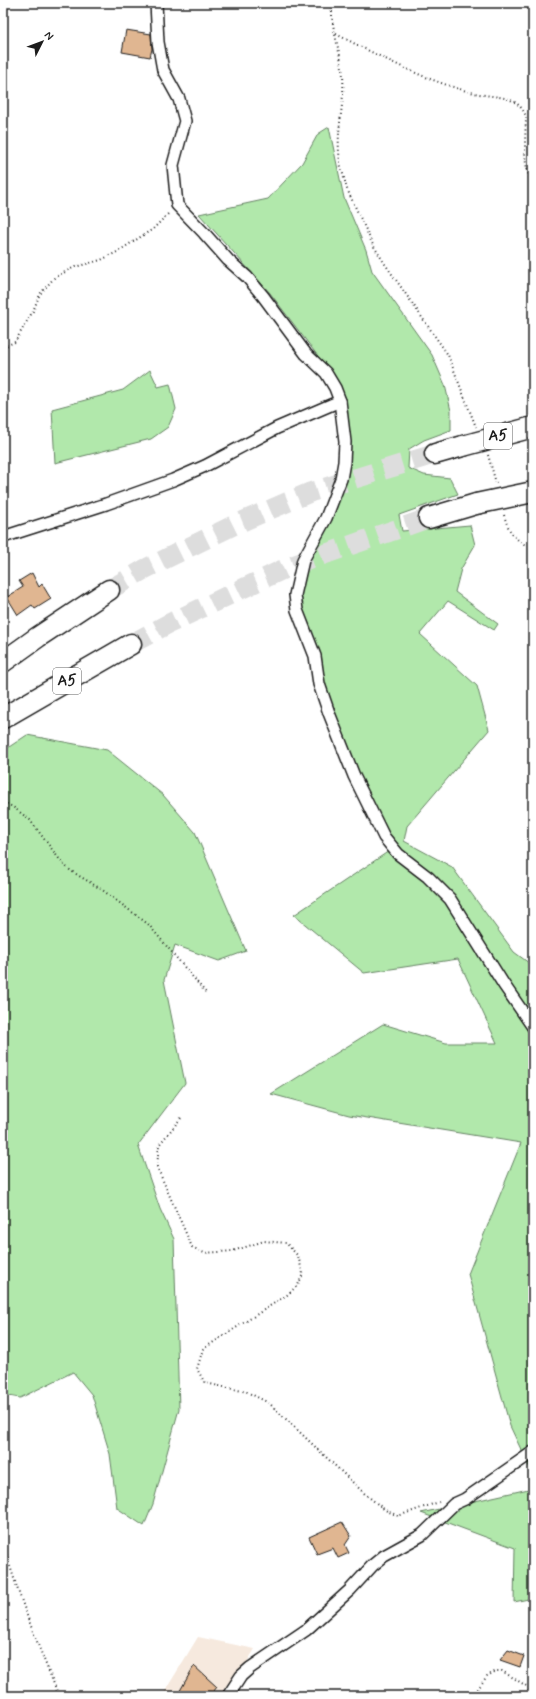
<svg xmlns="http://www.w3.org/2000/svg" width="536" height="1699" font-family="Mynerve,sans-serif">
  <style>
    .built { fill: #f6e9de }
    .green { fill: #b1e8ab; stroke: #668264 }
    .building { fill: #e0b691; stroke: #1c1c1c }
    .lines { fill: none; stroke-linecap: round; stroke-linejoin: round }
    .motorway-tunnel { stroke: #ddd; stroke-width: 20; stroke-dasharray: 20 10; stroke-linecap: butt }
    .minor-casing { stroke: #1c1c1c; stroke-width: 14 }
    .motorway-casing { stroke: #1c1c1c; stroke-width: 23 }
    .path { stroke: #1c1c1c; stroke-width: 2; stroke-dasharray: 1 3; stroke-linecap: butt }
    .minor { stroke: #fff; stroke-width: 11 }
    .motorway { stroke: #fff; stroke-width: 20 }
    .motorway-bridge-casing { stroke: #1c1c1c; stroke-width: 23; stroke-linecap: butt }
    .motorway-bridge { stroke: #fff; stroke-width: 20 }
    .labels { text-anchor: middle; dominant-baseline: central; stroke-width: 4; stroke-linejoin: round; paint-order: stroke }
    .shield { fill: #fff; stroke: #606060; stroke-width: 1 }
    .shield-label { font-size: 15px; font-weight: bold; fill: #1c1c1c }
  </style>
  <rect width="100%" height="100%" fill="#fff"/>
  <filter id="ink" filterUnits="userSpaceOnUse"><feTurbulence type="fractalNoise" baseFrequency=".025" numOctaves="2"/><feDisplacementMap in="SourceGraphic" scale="8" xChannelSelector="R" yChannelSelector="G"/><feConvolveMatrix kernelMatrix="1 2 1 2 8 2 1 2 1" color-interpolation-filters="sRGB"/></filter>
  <g filter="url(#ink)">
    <path class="built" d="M198 1637 255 1649 226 1696H162Z"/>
    <g class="green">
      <path d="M329 127 344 198 366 250 372 271 432 355 445 385 451 411V430L424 440 409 449 408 468 424 475 450 478 458 494 399 515 402 531 470 525 475 545 461 569 455 592 498 624 494 630 448 601 420 634 477 686 489 730 407 826 404 841 452 867 514 952 533 966V1475L510 1426 468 1274 521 1143 349 1115 271 1094 383 1024 446 1043H497L458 959 364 973 294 915 398 845 389 835 356 768 325 689 299 603 300 589 311 551 332 518 343 489 349 457 350 432 342 392 330 372 270 293 199 214 268 199 302 163 318 134Z"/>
      <path d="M150 370 158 387 170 384 176 409 168 427 151 439 55 463 52 409 123 390Z"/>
      <path d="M27 735 107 750 163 795 195 832 246 951 219 961 175 945 164 980 185 1083 138 1145 160 1209 174 1239 179 1409 153 1504 144 1526 117 1508 110 1454 92 1395 73 1372 20 1398 3 1395V751Z"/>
      <path d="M533 1488V1598L514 1602 515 1548 421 1513Z"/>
    </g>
    <g class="building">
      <path d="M126 30 151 34 152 49 150 57 122 52Z"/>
      <path d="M32 573 39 587 42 584 51 599 35 609 32 605 18 615 7 597 23 587 19 581Z"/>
      <path d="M342 1522 351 1536 345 1545 349 1553 338 1558 333 1548 317 1554 309 1537Z"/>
      <path d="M508 1650 524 1656 520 1667 500 1660Z"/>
      <path d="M194 1666 217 1687 210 1696H177Z"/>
    </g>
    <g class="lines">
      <g class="motorway-tunnel">
        <path d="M109 590 145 569 234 525 311 492 435 454"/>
        <path d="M131 644 168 624 288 567 429 518"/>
      </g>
      <g class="minor-casing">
        <g id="minor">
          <path d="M156 3 158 42 163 70 179 99 185 121 173 165 177 205 204 233 228 260 247 277 263 296 306 354 326 373 335 388 340 401 345 442 344 462 341 479 326 518 303 560 295 595 297 610 315 656 319 684 329 713 354 776 384 837 398 854 428 877 450 899 504 985 533 1027"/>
          <path d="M3 537 106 504 173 480 205 466 277 428 340 401"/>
          <path d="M228 1696 241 1676 250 1668 306 1630 350 1590 373 1565 384 1556 422 1535 454 1504 465 1499 533 1452"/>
        </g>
      </g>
      <g class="motorway-casing">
        <g id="motorway">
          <path d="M435 454 463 446"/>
          <path d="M429 518 476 504"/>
          <path d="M3 662 38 637 109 590"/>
          <path d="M3 718 131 644"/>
        </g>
      </g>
      <g class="path">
        <path d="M332 3C330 27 341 51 343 76 345 101 337 126 339 152L340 163 347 189 373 245 385 264 448 355 476 427"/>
        <path d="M336 34C381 57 429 83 479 94 499 98 517 95 526 116 526 138 521 164 533 184"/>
        <path d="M3 347 15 342 33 311 40 294 55 277 75 267 101 260 117 252 153 229 169 213"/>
        <path d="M488 455 496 483"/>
        <path d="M504 515C508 530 513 538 527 546"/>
        <path d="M3 802 13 807 30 820 63 864 71 871 101 889 148 924 207 994"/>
        <path d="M181 1118 159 1145 157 1167 192 1247 204 1253 233 1251 264 1241 286 1243 298 1256 303 1274 298 1285 287 1295 203 1349 197 1369 205 1383 247 1392 269 1403 365 1494 385 1510 398 1516 439 1502"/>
        <path d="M3 1543C18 1595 38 1646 59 1696"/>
        <path d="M473 1696 487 1676 496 1671H502L533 1690"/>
      </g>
      <use href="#minor" class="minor"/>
      <use href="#motorway" class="motorway"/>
      <g class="motorway-bridge-casing">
        <g id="motorway-bridge">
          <path d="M463 446 533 427"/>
          <path d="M476 504 533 492"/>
        </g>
      </g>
      <use href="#motorway-bridge" class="motorway-bridge"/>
    </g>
  </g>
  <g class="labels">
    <g class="shield">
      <rect x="484" y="423" width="28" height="26" rx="3"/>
      <rect x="53" y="668" width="28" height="26" rx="3"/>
    </g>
    <g class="shield-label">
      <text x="498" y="436">Α5</text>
      <text x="67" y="681">Α5</text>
    </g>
  </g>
  <rect width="536" height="1699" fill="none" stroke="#fff" stroke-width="16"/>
  <rect x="8" y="8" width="520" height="1683" fill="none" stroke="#1c1c1c" stroke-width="1.5" filter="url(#ink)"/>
  <g transform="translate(42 42) rotate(48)" stroke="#ffffff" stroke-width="3" paint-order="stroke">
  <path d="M0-3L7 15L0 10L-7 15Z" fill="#1c1c1c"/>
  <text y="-6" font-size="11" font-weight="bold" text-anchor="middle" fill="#1c1c1c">N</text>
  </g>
</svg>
